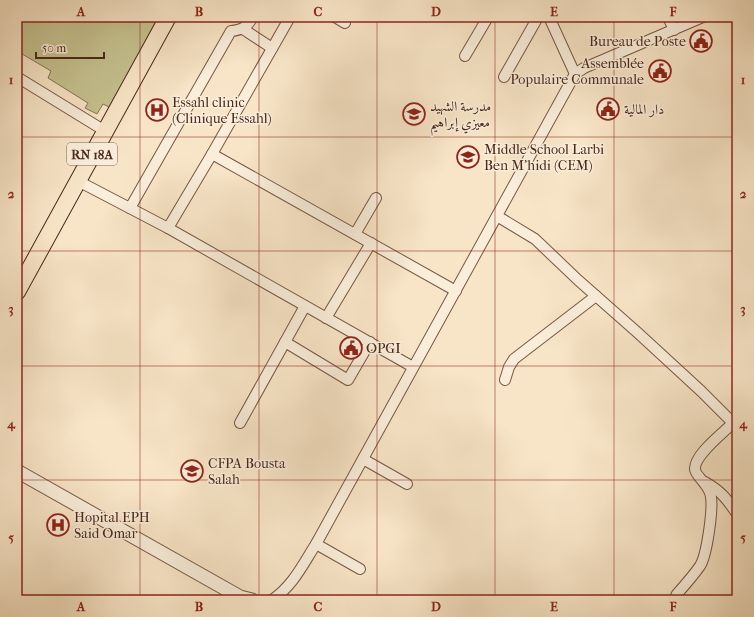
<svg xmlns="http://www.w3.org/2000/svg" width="754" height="617" font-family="'IM FELL French Canon',Amiri,serif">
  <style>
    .grass { fill: #c5c290; stroke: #887554 }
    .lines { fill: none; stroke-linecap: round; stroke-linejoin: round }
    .minor-casing { stroke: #765744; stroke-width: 12 }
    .tertiary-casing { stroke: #765744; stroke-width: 15 }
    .primary-casing { stroke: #4b2819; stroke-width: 18 }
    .minor { stroke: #faeedb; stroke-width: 10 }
    .tertiary { stroke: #faeedb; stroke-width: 13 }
    .primary { stroke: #f8e5c7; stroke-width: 16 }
    .grid { fill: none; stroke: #8f2418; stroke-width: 1; stroke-opacity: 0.55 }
    .labels { text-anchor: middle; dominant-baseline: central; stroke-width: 3; stroke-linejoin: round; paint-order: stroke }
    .shield { fill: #faeedb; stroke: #806353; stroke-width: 1 }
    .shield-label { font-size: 13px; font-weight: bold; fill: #4b2819 }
    .poi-label { font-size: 14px; fill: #4b2819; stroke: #faeedb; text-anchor: start }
    .neatline { fill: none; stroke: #8f2418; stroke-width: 1.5 }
    .grid-label { font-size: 13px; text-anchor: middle; font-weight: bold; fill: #8f2418 }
  </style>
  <rect width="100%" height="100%" fill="#f8e5c7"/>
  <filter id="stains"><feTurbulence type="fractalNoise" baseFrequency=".005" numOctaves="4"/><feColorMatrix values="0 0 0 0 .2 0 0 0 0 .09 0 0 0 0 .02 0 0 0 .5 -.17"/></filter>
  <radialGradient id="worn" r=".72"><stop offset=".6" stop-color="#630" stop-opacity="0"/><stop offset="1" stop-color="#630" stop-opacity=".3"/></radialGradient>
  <path class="grass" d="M17 17H163L111 108 103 104 97 114 85 108 88 103 48 78 51 71 17 51Z"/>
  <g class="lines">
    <g class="minor-casing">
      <g id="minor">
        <path d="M335 17 345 23"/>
        <path d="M549 17 575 74"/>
        <path d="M668 17 674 30"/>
        <path d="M243 29 272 48"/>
        <path d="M465 56 488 17"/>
        <path d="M17 77 105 131"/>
        <path d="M504 77 538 17"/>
        <path d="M212 154 456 291"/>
        <path d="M78 181 168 228 413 367"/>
        <path d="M130 208 231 31C242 30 247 27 253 17"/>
        <path d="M497 216 535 239 578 280 638 333 701 391 733 423 737 419"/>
        <path d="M168 228 212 154 290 17"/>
        <path d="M355 234 376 198"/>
        <path d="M326 318 371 243"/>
        <path d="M285 342 348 380 370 342"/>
        <path d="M505 380 509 367 514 359 596 296"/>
        <path d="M240 423 305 306"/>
        <path d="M363 459 407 484"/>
        <path d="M705 482C721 491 727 499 737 514"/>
        <path d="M316 544 360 569"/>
        <path d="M272 600C293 586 303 564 316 544L575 74 584 68 703 17"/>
        <path d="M674 600 677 594C685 585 693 576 700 566 707 555 713 510 711 497 710 485 695 476 695 469 694 455 723 433 733 423"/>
      </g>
    </g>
    <g class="tertiary-casing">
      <path id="tertiary" d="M17 471 240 597 252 600"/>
    </g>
    <g class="primary-casing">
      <path id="primary" d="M17 292 168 17"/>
    </g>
    <use href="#minor" class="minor"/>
    <use href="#tertiary" class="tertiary"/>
    <use href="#primary" class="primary"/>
  </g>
  <path class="grid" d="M140 17V600M259 17V600M377 17V600M495 17V600M614 17V600M17 137H737M17 251H737M17 366H737M17 480H737"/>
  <defs>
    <g id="civic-ring" transform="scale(1.15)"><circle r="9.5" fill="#faeedb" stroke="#8f2418" stroke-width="1.5"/><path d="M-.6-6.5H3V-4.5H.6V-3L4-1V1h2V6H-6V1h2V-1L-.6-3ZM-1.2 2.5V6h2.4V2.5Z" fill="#8f2418"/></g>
    <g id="hospital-ring" transform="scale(1.15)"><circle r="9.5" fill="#faeedb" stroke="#8f2418" stroke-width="1.5"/><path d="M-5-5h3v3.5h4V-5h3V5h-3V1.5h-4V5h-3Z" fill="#8f2418"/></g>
    <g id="school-ring" transform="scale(1.15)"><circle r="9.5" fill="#faeedb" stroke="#8f2418" stroke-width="1.5"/><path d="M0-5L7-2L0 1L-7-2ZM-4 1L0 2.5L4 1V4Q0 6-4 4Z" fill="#8f2418"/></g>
    <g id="university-ring" transform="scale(1.15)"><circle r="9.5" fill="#faeedb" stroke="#8f2418" stroke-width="1.5"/><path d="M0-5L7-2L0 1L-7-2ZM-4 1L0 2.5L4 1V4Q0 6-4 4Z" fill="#8f2418"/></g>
  </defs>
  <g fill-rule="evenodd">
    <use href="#civic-ring" x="701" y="41"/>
    <use href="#civic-ring" x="660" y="71"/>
    <use href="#civic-ring" x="608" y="109"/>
    <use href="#hospital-ring" x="157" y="110"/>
    <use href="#school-ring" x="414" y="114"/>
    <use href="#school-ring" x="468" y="157"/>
    <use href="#civic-ring" x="351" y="348"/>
    <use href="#university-ring" x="192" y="471"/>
    <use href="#hospital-ring" x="58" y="525"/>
  </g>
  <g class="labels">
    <rect class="shield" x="67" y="143" width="50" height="22" rx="3"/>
    <g class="shield-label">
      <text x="92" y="154">RN 18A</text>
    </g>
    <g class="poi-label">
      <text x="686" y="41" text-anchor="end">Bureau de Poste</text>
      <text x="644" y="63" text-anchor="end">Assemblée<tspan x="644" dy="16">Populaire Communale</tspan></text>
      <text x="172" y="102">Essahl clinic<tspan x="172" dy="16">(Clinique Essahl)</tspan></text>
      <text x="430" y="106">مدرسة الشهيد<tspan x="430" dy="16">معيزي إبراهيم</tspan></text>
      <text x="624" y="109">دار المالية</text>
      <text x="484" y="149">Middle School Larbi<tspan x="484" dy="16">Ben M'hidi (CEM)</tspan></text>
      <text x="366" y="348">OPGI</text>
      <text x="208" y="463">CFPA Bousta<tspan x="208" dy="16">Salah</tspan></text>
      <text x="74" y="517">Hopital EPH<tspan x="74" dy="16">Said Omar</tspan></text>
    </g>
  </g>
  <rect width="754" height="617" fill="none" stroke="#f8e5c7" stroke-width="44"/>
  <path d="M36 52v6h68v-6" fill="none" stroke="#4b2819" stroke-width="2"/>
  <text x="42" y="52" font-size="12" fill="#4b2819" stroke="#faeedb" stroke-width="3" paint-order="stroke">50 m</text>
  <rect x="22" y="22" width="710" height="573" class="neatline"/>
  <g class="grid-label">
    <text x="81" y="16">A</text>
    <text x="199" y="16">B</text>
    <text x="318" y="16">C</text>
    <text x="436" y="16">D</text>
    <text x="554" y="16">E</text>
    <text x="673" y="16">F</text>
    <text x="11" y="84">1</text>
    <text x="743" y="84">1</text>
    <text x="11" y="198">2</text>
    <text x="743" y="198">2</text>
    <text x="11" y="313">3</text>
    <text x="743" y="313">3</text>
    <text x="11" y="428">4</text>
    <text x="743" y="428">4</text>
    <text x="11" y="542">5</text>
    <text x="743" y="542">5</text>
    <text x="81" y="611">A</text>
    <text x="199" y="611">B</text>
    <text x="318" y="611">C</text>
    <text x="436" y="611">D</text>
    <text x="554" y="611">E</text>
    <text x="673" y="611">F</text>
  </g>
  <rect width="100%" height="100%" filter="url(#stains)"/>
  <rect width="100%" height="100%" fill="url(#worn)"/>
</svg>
